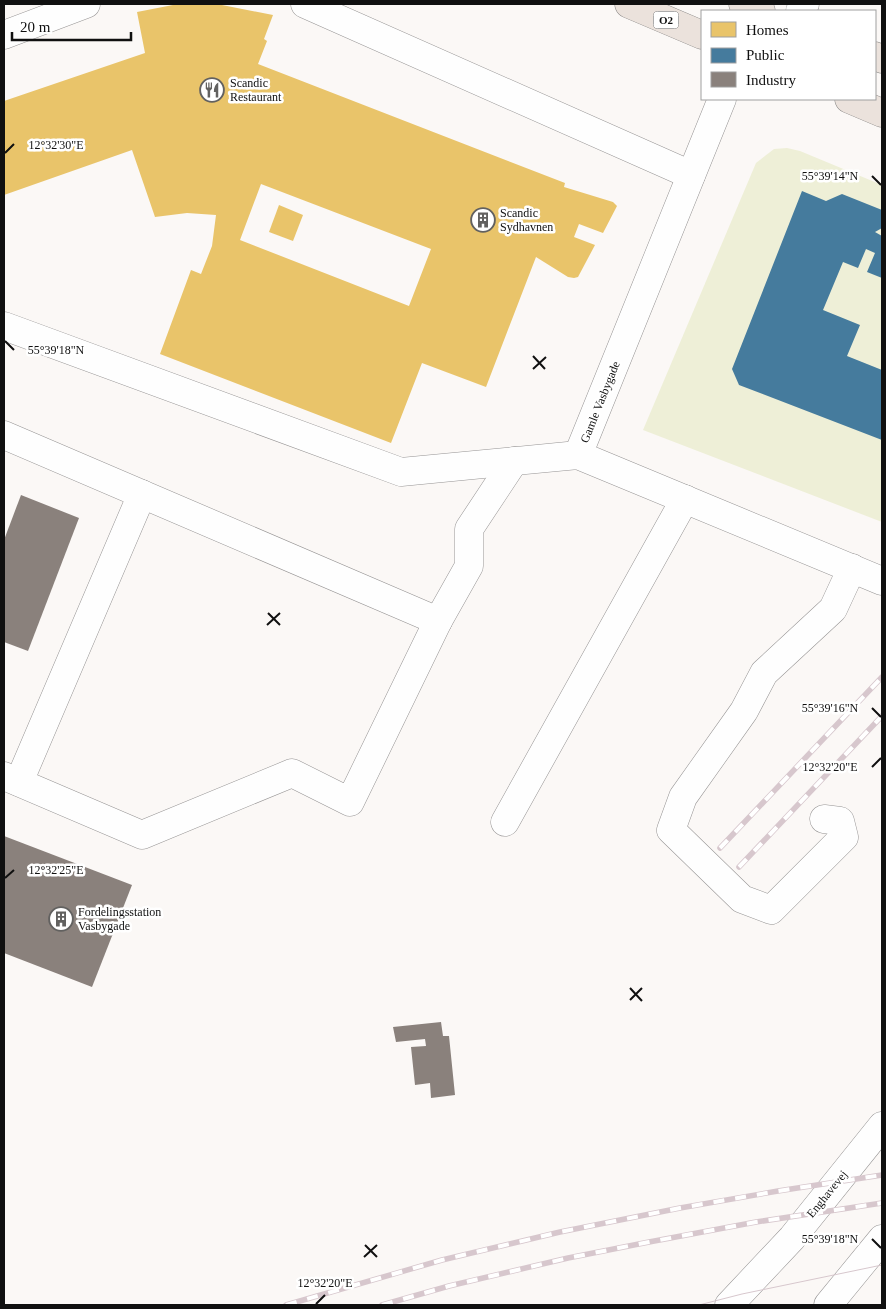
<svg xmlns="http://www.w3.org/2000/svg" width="886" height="1309" font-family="'Times New Roman',serif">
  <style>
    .green { fill: #eeefd7 }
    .homes { fill: #e9c46a; fill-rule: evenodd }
    .public { fill: #457b9d }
    .industry { fill: #8a817c }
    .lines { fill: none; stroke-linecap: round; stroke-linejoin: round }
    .minor-casing { stroke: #969494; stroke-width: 29 }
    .major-casing { stroke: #838281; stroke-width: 29 }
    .minor { stroke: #fefefe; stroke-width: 28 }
    .major { stroke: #ebe2dc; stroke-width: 28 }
    .tram { stroke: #d7c7cd; stroke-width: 1 }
    .rail-casing { stroke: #d7c7cd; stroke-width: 5.5 }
    .rail { stroke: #fff; stroke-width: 4; stroke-dasharray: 11; stroke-linecap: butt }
    .ticks { fill: none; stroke: #101010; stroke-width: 2 }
    .labels { text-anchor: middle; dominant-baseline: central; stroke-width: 5; stroke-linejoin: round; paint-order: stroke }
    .shield { fill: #fff; stroke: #585858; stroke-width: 1 }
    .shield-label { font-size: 11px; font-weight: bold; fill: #101010 }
    .poi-label { font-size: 12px; fill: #101010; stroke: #fff; text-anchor: start }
    .street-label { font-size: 12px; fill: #101010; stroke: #fff }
    .ticks-label { font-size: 12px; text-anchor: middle; fill: #101010; stroke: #fff; stroke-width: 5; stroke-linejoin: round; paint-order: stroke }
  </style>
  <rect width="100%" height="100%" fill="#fbf8f6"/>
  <path class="green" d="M787 148 800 151 882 185V522L643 430 756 163 774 149Z"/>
  <g class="homes">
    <path d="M178 4H217L273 15 264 39 267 41 258 64 565 183 564 187 613 202 617 206 603 233 579 224 574 237 595 245 578 277 574 278 568 277 536 257 486 387 422 363 391 443 160 354 191 270 201 274 212 246 216 215 187 213 155 217 132 150 4 195V101L145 53 137 12ZM261 184 431 249 409 306 240 240Z"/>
    <path d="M279 205 303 215 293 241 269 232Z"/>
  </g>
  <path class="public" d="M802 191 826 201 842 194 882 210V228L875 232 882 236V278L867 272 875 253 866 249 858 268 843 262 823 310 860 325 847 356 882 370V440L739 385 732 369Z"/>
  <g class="industry">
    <path d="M21 495 79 518 28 651 4 642V540Z"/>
    <path d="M4 836 132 885 92 987 4 953Z"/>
    <path d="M441 1022 443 1036H449L455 1095 431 1098 430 1083 415 1085 411 1047 426 1046 425 1039 396 1042 393 1027Z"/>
  </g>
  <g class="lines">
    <g class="minor-casing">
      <g id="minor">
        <path d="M305 4 691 175"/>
        <path d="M800 11 805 4"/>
        <path d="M4 35 86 4"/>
        <path d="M4 326 401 472 578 455 882 581"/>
        <path d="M4 435 438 621"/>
        <path d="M578 455 722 99"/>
        <path d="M4 776 142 835 292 773 350 802 438 621 469 566V529L514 461"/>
        <path d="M19 782 142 494"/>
        <path d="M824 819 840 821 844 837 771 910 742 899 671 830 683 797 744 711 764 673 833 609 852 568"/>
        <path d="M505 822 685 499"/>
        <path d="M729 1305 792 1238 882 1126"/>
        <path d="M828 1305 882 1239"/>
      </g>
    </g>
    <g class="major-casing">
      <g id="major">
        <path d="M629 4 702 35"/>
        <path d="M743 4 761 11"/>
        <path d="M875 56 882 59"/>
        <path d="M849 99 882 113"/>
      </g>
    </g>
    <use href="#minor" class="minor"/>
    <use href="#major" class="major"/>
    <path class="tram" d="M699 1305 742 1294 882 1265"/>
    <g class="rail-casing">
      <g id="rail">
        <path d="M720 848 882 677"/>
        <path d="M739 867 882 716"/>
        <path d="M286 1305 442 1260 560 1232 680 1208 778 1191 882 1175"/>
        <path d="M382 1305 449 1286 568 1258 649 1242 756 1222 882 1203"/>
      </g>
    </g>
    <use href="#rail" class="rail"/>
  </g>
  <path class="ticks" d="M5 153 14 144M872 176 881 185M5 341 14 350M533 356 545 369M533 369 546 357M268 613 280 625M267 625 280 613M872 708 881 717M872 767 881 758M5 878 14 870M630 988 642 1001M630 1000 642 988M872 1239 881 1248M365 1245 377 1257M364 1257 377 1245M316 1304 325 1295"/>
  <defs>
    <g id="restaurant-ring" transform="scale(1.25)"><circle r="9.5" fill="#fff" stroke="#626160" stroke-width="1.5"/><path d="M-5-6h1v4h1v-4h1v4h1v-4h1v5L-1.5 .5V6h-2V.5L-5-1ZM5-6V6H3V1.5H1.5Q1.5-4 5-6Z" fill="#626160"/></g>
    <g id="building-ring" transform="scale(1.25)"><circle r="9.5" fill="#fff" stroke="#626160" stroke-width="1.5"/><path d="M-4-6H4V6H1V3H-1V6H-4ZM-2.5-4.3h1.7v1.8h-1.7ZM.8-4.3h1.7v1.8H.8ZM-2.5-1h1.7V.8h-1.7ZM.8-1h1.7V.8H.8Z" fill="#626160"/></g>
  </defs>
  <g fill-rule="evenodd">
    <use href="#restaurant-ring" x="212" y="90"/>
    <use href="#building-ring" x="483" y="220"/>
    <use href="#building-ring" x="61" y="919"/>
  </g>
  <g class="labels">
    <rect class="shield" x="653.5" y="11.5" width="25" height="17" rx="4"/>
    <g class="shield-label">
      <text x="666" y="20">O2</text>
    </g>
    <g class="poi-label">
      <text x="230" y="83">Scandic<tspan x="230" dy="14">Restaurant</tspan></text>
      <text x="500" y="213">Scandic<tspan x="500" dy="14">Sydhavnen</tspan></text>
      <text x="78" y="912">Fordelingsstation<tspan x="78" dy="14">Vasbygade</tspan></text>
    </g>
    <g class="street-label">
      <text transform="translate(600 402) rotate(-68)">Gamle Vasbygade</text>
      <text transform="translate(827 1194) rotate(-51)">Enghavevej</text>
    </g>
  </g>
  <g class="ticks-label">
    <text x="56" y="149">12°32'30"E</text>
    <text x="830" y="180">55°39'14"N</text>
    <text x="56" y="354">55°39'18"N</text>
    <text x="830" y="712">55°39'16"N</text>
    <text x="830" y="771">12°32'20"E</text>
    <text x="56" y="874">12°32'25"E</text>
    <text x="830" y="1243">55°39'18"N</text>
    <text x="325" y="1287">12°32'20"E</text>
  </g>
  <rect width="886" height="1309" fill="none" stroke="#101010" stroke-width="10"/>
  <rect x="701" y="10" width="175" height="90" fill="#ffffff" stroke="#9f9f9f"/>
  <rect x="711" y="22" width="25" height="15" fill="#e9c46a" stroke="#9f9f9f"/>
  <text x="746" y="35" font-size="15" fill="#101010">Homes</text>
  <rect x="711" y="48" width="25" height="15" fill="#457b9d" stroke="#9f9f9f"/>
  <text x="746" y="60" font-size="15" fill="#101010">Public</text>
  <rect x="711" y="72" width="25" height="15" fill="#8a817c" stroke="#9f9f9f"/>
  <text x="746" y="85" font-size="15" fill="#101010">Industry</text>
  <path d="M12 32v8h119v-8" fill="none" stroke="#101010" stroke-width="2.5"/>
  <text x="20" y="32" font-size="15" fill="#101010" stroke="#ffffff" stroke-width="4" paint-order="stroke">20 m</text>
</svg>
